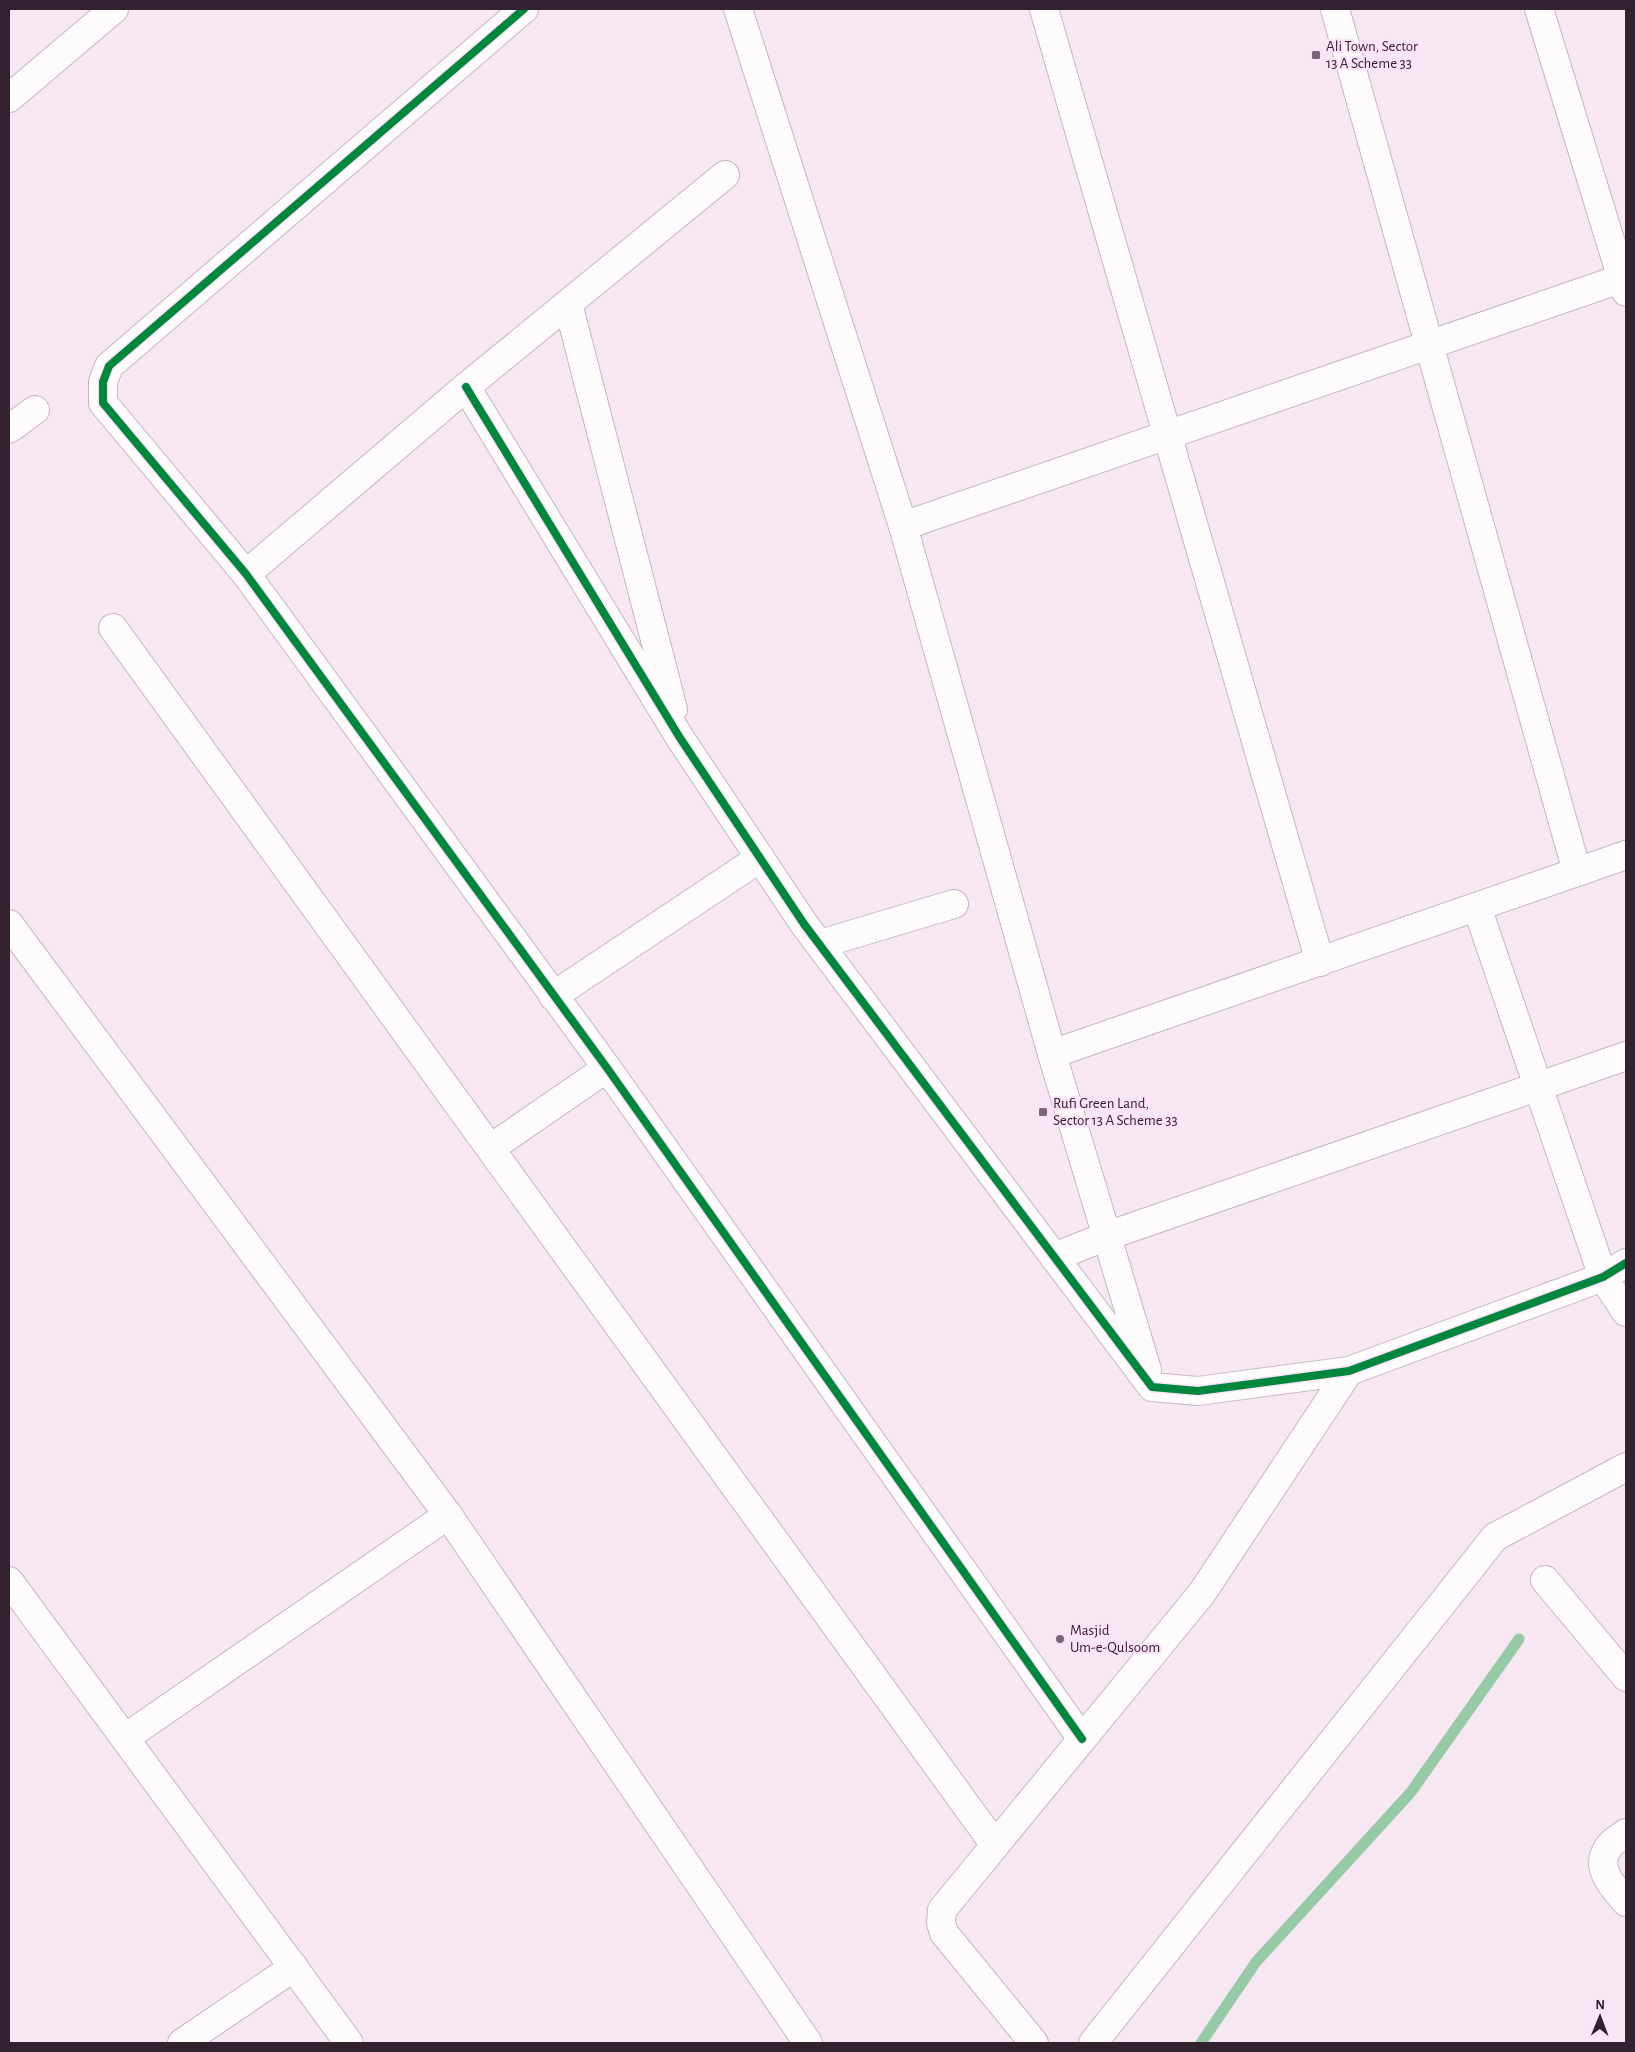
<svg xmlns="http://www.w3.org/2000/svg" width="1635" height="2052" font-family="'Alegreya Sans',sans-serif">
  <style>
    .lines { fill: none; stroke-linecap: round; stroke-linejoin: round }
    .stream { stroke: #96c9a6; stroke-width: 11 }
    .street-casing { stroke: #c4b6c2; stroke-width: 30 }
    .street { stroke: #fefbfd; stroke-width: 28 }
    .cycleway-casing { stroke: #fce1f7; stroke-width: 11 }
    .cycleway { stroke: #00873e; stroke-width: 8 }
    .poi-dot { fill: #776774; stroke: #fce1f7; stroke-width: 2 }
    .labels { text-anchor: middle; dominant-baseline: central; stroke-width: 4.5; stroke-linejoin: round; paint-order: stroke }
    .poi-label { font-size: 15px; fill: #32222f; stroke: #fce1f7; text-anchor: start }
  </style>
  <rect width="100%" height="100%" fill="#f6e7f3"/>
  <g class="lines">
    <path class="stream" d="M1201 2043 1256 1962 1411 1792 1519 1639"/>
    <g class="street-casing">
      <g id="street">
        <path d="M524 9 109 366 103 382V403L246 574 607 1068 1082 1739"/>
        <path d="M738 9 903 526 1052 1054 1147 1370"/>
        <path d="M1044 9 1320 962"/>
        <path d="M1335 9 1577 872"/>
        <path d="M1539 9 1626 292"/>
        <path d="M9 98 114 9"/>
        <path d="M568 304 673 709"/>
        <path d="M466 387 680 738 804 924 1152 1387 1198 1391 1349 1371 1603 1277 1626 1263"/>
        <path d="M9 429 35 410"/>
        <path d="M903 526 1626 277"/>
        <path d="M246 574 466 387 725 175"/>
        <path d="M113 628 995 1845"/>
        <path d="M1477 907 1603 1277 1626 1312"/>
        <path d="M9 924 448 1515 808 2043"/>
        <path d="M820 944 954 904"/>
        <path d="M553 996 760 858"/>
        <path d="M1052 1054 1626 855"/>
        <path d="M491 1148 607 1068"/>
        <path d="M1054 1257 1107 1236 1626 1056"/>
        <path d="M1545 1580 1626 1677"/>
        <path d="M9 1581 349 2043"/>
        <path d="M125 1738 448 1515"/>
        <path d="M1626 1833C1621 1837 1611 1842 1608 1848 1594 1868 1614 1888 1626 1902"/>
        <path d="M182 2043 294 1967"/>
        <path d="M1034 2043 944 1933 941 1923 942 1910 1202 1593 1349 1371"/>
        <path d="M1093 2043 1495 1537 1626 1467"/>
      </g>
    </g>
    <use href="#street" class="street"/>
    <g class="cycleway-casing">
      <g id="cycleway">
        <path d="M524 9 109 366 103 382V403L246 574 607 1068 1082 1739"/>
        <path d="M466 387 680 738 804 924 1152 1387 1198 1391 1349 1371 1603 1277 1626 1263"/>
      </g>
    </g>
    <use href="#cycleway" class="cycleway"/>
  </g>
  <g class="poi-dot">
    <rect x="1311" y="50" width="10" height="10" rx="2.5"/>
    <rect x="1038" y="1107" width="10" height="10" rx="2.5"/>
    <circle cx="1060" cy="1639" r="5"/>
  </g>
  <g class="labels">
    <g class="poi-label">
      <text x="1326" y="46">Ali Town, Sector<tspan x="1326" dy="17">13 A Scheme 33</tspan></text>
      <text x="1053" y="1103">Rufi Green Land,<tspan x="1053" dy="17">Sector 13 A Scheme 33</tspan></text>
      <text x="1070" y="1630">Masjid<tspan x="1070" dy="17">Um-e-Qulsoom</tspan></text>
    </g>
  </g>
  <rect width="1635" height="2052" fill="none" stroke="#32222f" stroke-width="20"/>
  <g transform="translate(1600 2017) rotate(1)" stroke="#fce1f7" stroke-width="4" paint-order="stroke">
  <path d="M0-4L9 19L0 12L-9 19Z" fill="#32222f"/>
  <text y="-8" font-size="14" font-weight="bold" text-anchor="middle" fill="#32222f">N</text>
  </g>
</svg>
